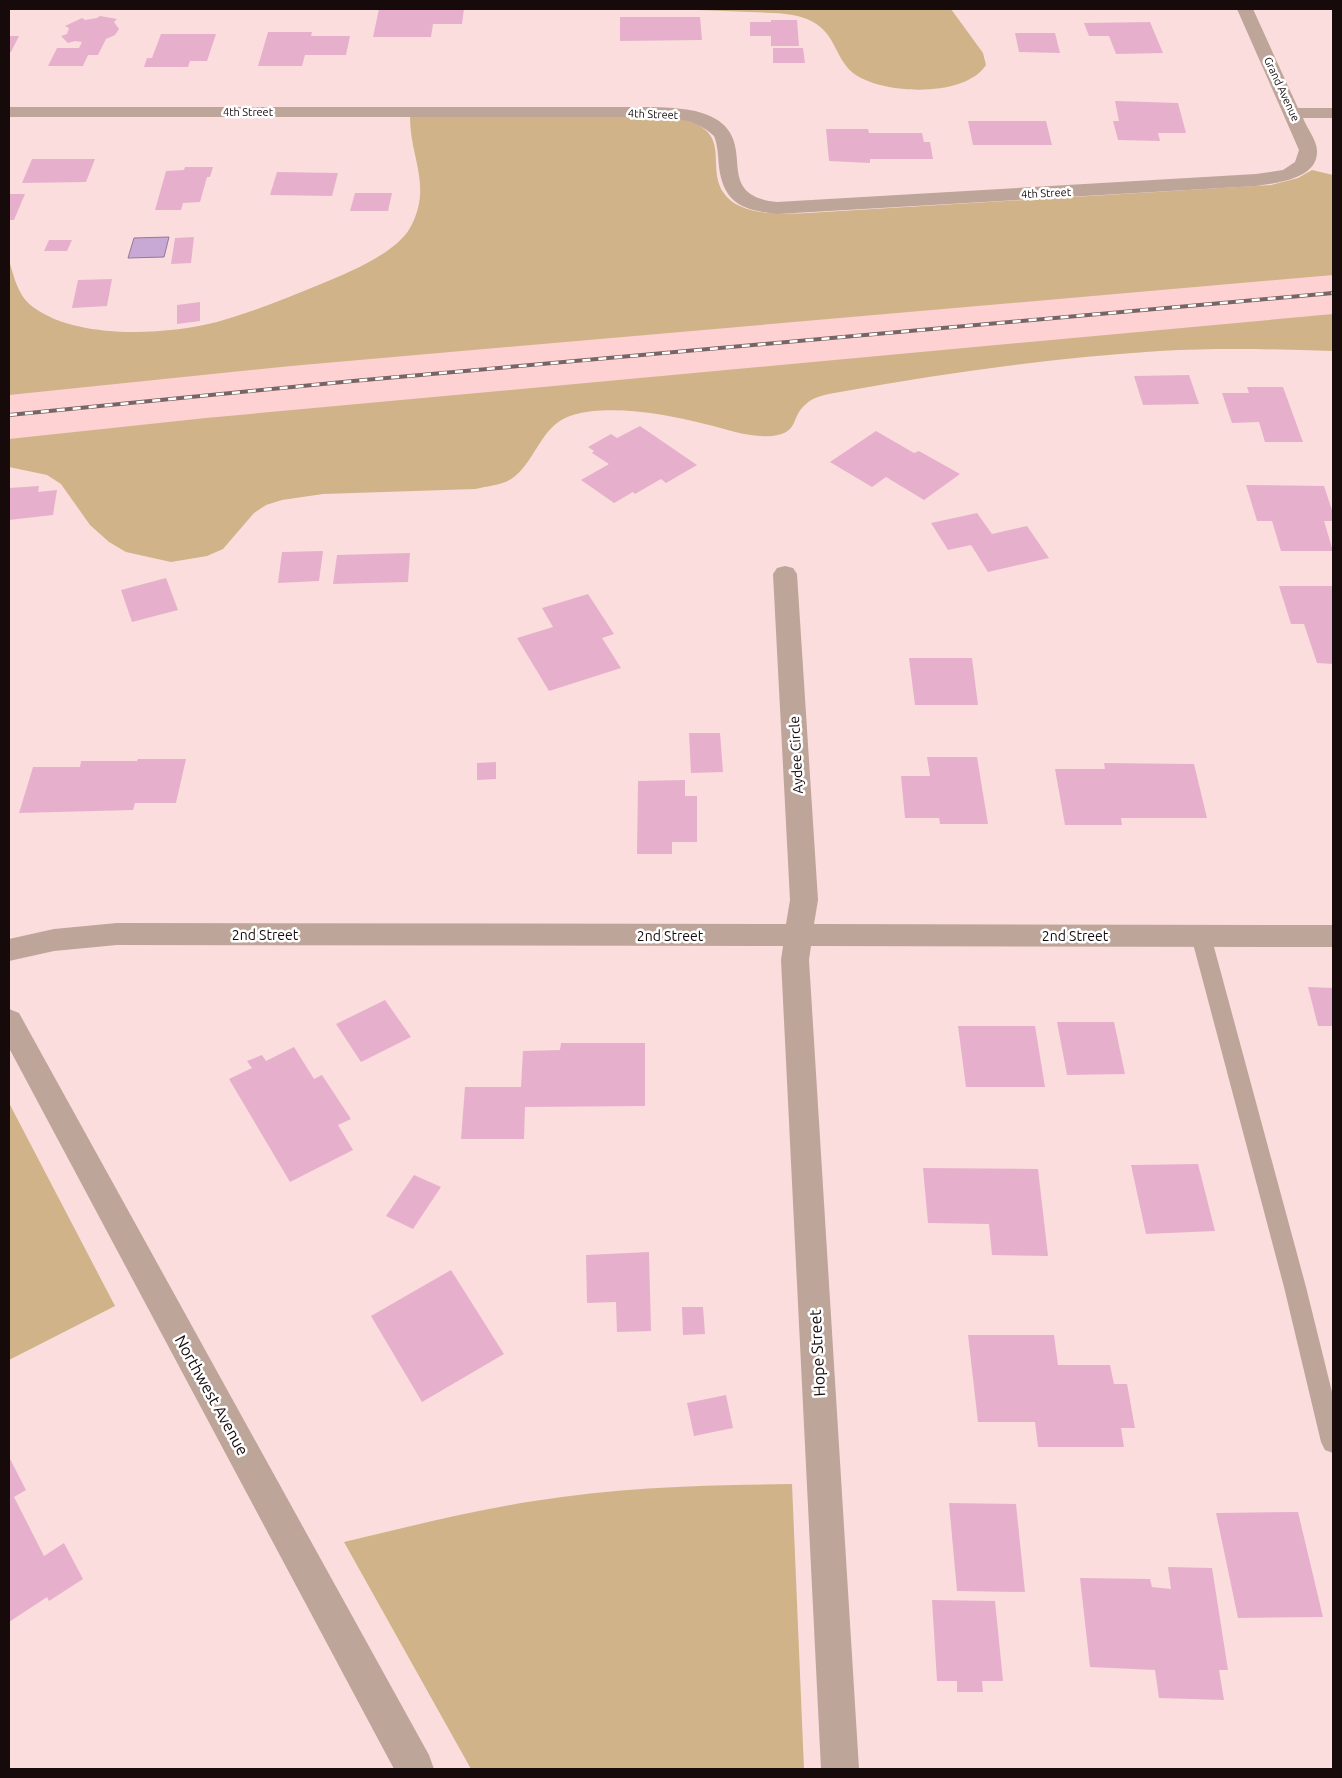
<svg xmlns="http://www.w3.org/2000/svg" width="1342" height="1778" font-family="Ubuntu,sans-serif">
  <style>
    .built { fill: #fed1d2 }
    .green { fill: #d0b389 }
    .water { fill: #c8a8d5; stroke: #937998 }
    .building { fill: #e6b0cc }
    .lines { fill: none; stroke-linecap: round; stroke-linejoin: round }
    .service { fill: #bda599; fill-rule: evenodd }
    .minor { fill: #bda599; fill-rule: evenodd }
    .tertiary { fill: #bda599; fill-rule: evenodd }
    .rail-casing { stroke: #776464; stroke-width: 4 }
    .rail { stroke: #fff; stroke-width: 2.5; stroke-dasharray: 8; stroke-linecap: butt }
    .labels { text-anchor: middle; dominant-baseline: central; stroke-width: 5; stroke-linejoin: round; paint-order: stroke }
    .far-street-label { font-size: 11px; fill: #160a0b; stroke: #fff }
    .street-label { font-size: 14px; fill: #160a0b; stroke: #fff }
    .near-street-label { font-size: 16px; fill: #160a0b; stroke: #fff }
  </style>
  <rect width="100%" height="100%" fill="#fbdddd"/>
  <path class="built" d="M1333 268V319L9 444V389Z"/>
  <g class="green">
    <path d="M671 9H951L983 53 986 65C965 98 882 95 853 73 833 56 837 32 807 19 790 12 768 13 750 12 724 11 697 10 671 9Z"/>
    <path d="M410 117C472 117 534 117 596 117 626 117 662 112 691 122 730 136 707 166 723 192 739 217 783 214 808 213L1271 185 1298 178 1312 170 1333 175V275L291 366 9 395V260C14 277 18 296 33 307 77 340 166 335 217 322 253 312 287 298 321 284 347 273 395 254 410 228 433 186 410 159 410 117Z"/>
    <path d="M1333 314V351C1275 349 1217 348 1159 351 1052 358 945 373 840 392 829 394 814 396 806 404 790 417 800 433 772 436 749 438 727 429 705 424 667 414 610 404 573 415 541 424 537 459 514 477 504 485 487 486 475 489L323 494 282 500 266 505 254 513 223 549 207 556 171 562 126 552 109 542 90 525 61 484 47 475 9 467V439L206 418Z"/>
    <path d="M9 1103 115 1306 9 1360Z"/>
    <path d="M792 1484 804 1769H471L344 1542C407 1527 470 1511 534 1501 617 1487 707 1485 792 1484Z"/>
  </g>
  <path class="water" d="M169 237 164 257 128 258 134 238Z"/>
  <g class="building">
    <path d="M379 9H464L462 24H433L431 37H373Z"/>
    <path d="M100 16 117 19 114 22 119 29 115 35 106 39 98 55H88L83 66H48L57 48H79L82 42 75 41 68 43 61 36 67 34 69 28 65 26 82 18 85 20 97 18Z"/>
    <path d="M620 17H700L702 40 620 41Z"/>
    <path d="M771 20H797L799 46H771V36H750V22H771Z"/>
    <path d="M1150 22 1163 53 1116 54 1109 36H1089L1084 23Z"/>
    <path d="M268 32H312L311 36H350L346 55H305L302 66H258Z"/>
    <path d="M1015 33H1055L1060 53 1019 52Z"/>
    <path d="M161 34H216L207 61H190L188 67H144L147 58H152Z"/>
    <path d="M9 36H19L11 52H9Z"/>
    <path d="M773 48H803L805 63H773Z"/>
    <path d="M1115 101 1178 103 1186 133H1158L1160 141 1118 140 1113 121H1119Z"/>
    <path d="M968 121H1046L1052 145H973Z"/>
    <path d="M826 129H868L869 133H922L924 142H930L933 159H870V163L829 161Z"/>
    <path d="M32 159H95L86 182 22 183Z"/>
    <path d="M185 167H213L210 177H207L200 202 183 203 181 210H155L166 171 184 170Z"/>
    <path d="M277 172 338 173 332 196 270 195Z"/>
    <path d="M355 193H392L388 211H350Z"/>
    <path d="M9 194H25L14 220H9Z"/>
    <path d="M194 237 191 263 171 264 175 238Z"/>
    <path d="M49 240H72L67 251H44Z"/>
    <path d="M112 279 107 306 72 308 78 280Z"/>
    <path d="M200 302V321L177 324V305Z"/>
    <path d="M1189 375 1199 404 1143 405 1134 376Z"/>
    <path d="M1247 387H1283L1303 442H1265L1259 422 1232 423 1222 393H1249Z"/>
    <path d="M640 426 697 465 666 483 661 479 635 494 633 492 614 503 581 480 609 464 592 453 594 451 588 447 611 434 617 438Z"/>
    <path d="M876 431 914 453 919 451 960 474 924 500 886 477 872 487 830 462Z"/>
    <path d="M1246 485 1324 486 1333 513V521H1324L1333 551H1281L1272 521H1257Z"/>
    <path d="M39 486 38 492 57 490 53 515 9 520V488Z"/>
    <path d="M977 513 992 534 1027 526 1049 558 988 572 971 545 948 550 931 523Z"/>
    <path d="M323 551 319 581 278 583 282 552Z"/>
    <path d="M410 553 408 582 333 584 337 555Z"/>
    <path d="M166 578 178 610 132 622 121 590Z"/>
    <path d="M1279 586H1333V664L1317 663 1304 624H1291Z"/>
    <path d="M588 594 614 634 602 638 621 668 549 691 517 638 553 627 542 608Z"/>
    <path d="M909 658H972L978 705H915Z"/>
    <path d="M689 733H720L723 772 691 773Z"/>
    <path d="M927 757H977L988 824H940L939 818H905L901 776H930Z"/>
    <path d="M138 759H186L176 803H135L133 810 19 813 33 767H80L81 761H137Z"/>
    <path d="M496 762V779L477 780V763Z"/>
    <path d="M1104 763 1194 764 1207 818H1121L1122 825H1065L1055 769H1105Z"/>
    <path d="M685 780V796H697V842H672V854H637L638 781Z"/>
    <path d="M1308 987 1333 988V1026H1318Z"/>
    <path d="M385 1000 411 1037 361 1062 336 1024Z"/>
    <path d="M1057 1022H1114L1125 1074 1067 1075Z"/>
    <path d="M958 1026H1035L1045 1087H966Z"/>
    <path d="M561 1043H645V1106L525 1107 524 1139H461L465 1087H521L523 1051 560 1050Z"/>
    <path d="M294 1047 314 1079 322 1075 351 1119 338 1125 353 1150 290 1182 229 1079 252 1068 247 1061 262 1055 266 1061Z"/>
    <path d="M1198 1164 1215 1231 1146 1234 1131 1165Z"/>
    <path d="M923 1168 1038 1169 1048 1256 992 1255 989 1224 928 1223Z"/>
    <path d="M414 1175 441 1187 413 1229 386 1216Z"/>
    <path d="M649 1252 651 1331 617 1332 616 1302 587 1303 586 1255Z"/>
    <path d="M451 1270 504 1354 422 1402 371 1316Z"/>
    <path d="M682 1307H703L705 1334 683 1335Z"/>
    <path d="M968 1335H1054L1058 1365H1110L1114 1384H1127L1135 1428H1121L1124 1447H1038L1035 1422H978Z"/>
    <path d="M726 1395 733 1428 694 1436 687 1403Z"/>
    <path d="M9 1457 26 1490 14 1497 44 1556 64 1543 83 1579 49 1601 47 1597 9 1622Z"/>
    <path d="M949 1503 1016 1504 1025 1592 957 1591Z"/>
    <path d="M1298 1512 1323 1617 1238 1618 1216 1513Z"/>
    <path d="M1168 1567 1212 1568 1228 1670H1219L1224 1700 1159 1698 1155 1670 1090 1667 1080 1578 1150 1579 1152 1587 1171 1589Z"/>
    <path d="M932 1600 995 1601 1003 1681H982L983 1692H957V1681H937Z"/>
  </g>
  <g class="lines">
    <path class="service" d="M1201 928 1208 931 1211 936 1306 1287 1333 1396V1453L1325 1450 1321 1442 1284 1287 1191 936 1194 931Z"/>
    <g class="minor">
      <path d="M1237 9H1253L1298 108H1333V118H1303C1307 128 1317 141 1317 151 1318 179 1276 183 1256 186L777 214C743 210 724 204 719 167 718 156 718 146 714 136 696 119 675 118 652 117H9V107H652C674 108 700 108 719 121 756 148 713 195 777 202L1256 174 1283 170 1295 162 1299 150Z"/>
      <path d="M785 566 793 568 797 574 818 900 814 924 1333 925V947L811 946 809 960 859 1769H821L781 960 783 946 117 945 54 951 9 961V939L54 929 117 923 786 924 790 900 773 574 777 568Z"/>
    </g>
    <path class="tertiary" d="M9 1009 19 1013 429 1755 434 1769H394L9 1048Z"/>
    <g class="rail-casing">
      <path id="rail" d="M9 415 353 381 1333 293"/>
    </g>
    <use href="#rail" class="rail"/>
  </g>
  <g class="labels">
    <g class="far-street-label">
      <text transform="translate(1282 89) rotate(65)">Grand Avenue</text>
      <text x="248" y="112">4th Street</text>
      <text transform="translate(653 114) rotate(2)">4th Street</text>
      <text transform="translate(1046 193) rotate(-3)">4th Street</text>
    </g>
    <g class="street-label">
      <text transform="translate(796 755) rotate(-93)">Aydee Circle</text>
      <text x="265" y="935">2nd Street</text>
      <text x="670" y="936">2nd Street</text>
      <text x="1075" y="936">2nd Street</text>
    </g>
    <g class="near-street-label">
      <text transform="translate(817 1353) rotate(-93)">Hope Street</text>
      <text transform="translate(212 1395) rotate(61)">Northwest Avenue</text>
    </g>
  </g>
  <rect width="1342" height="1778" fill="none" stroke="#160a0b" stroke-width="20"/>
</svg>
